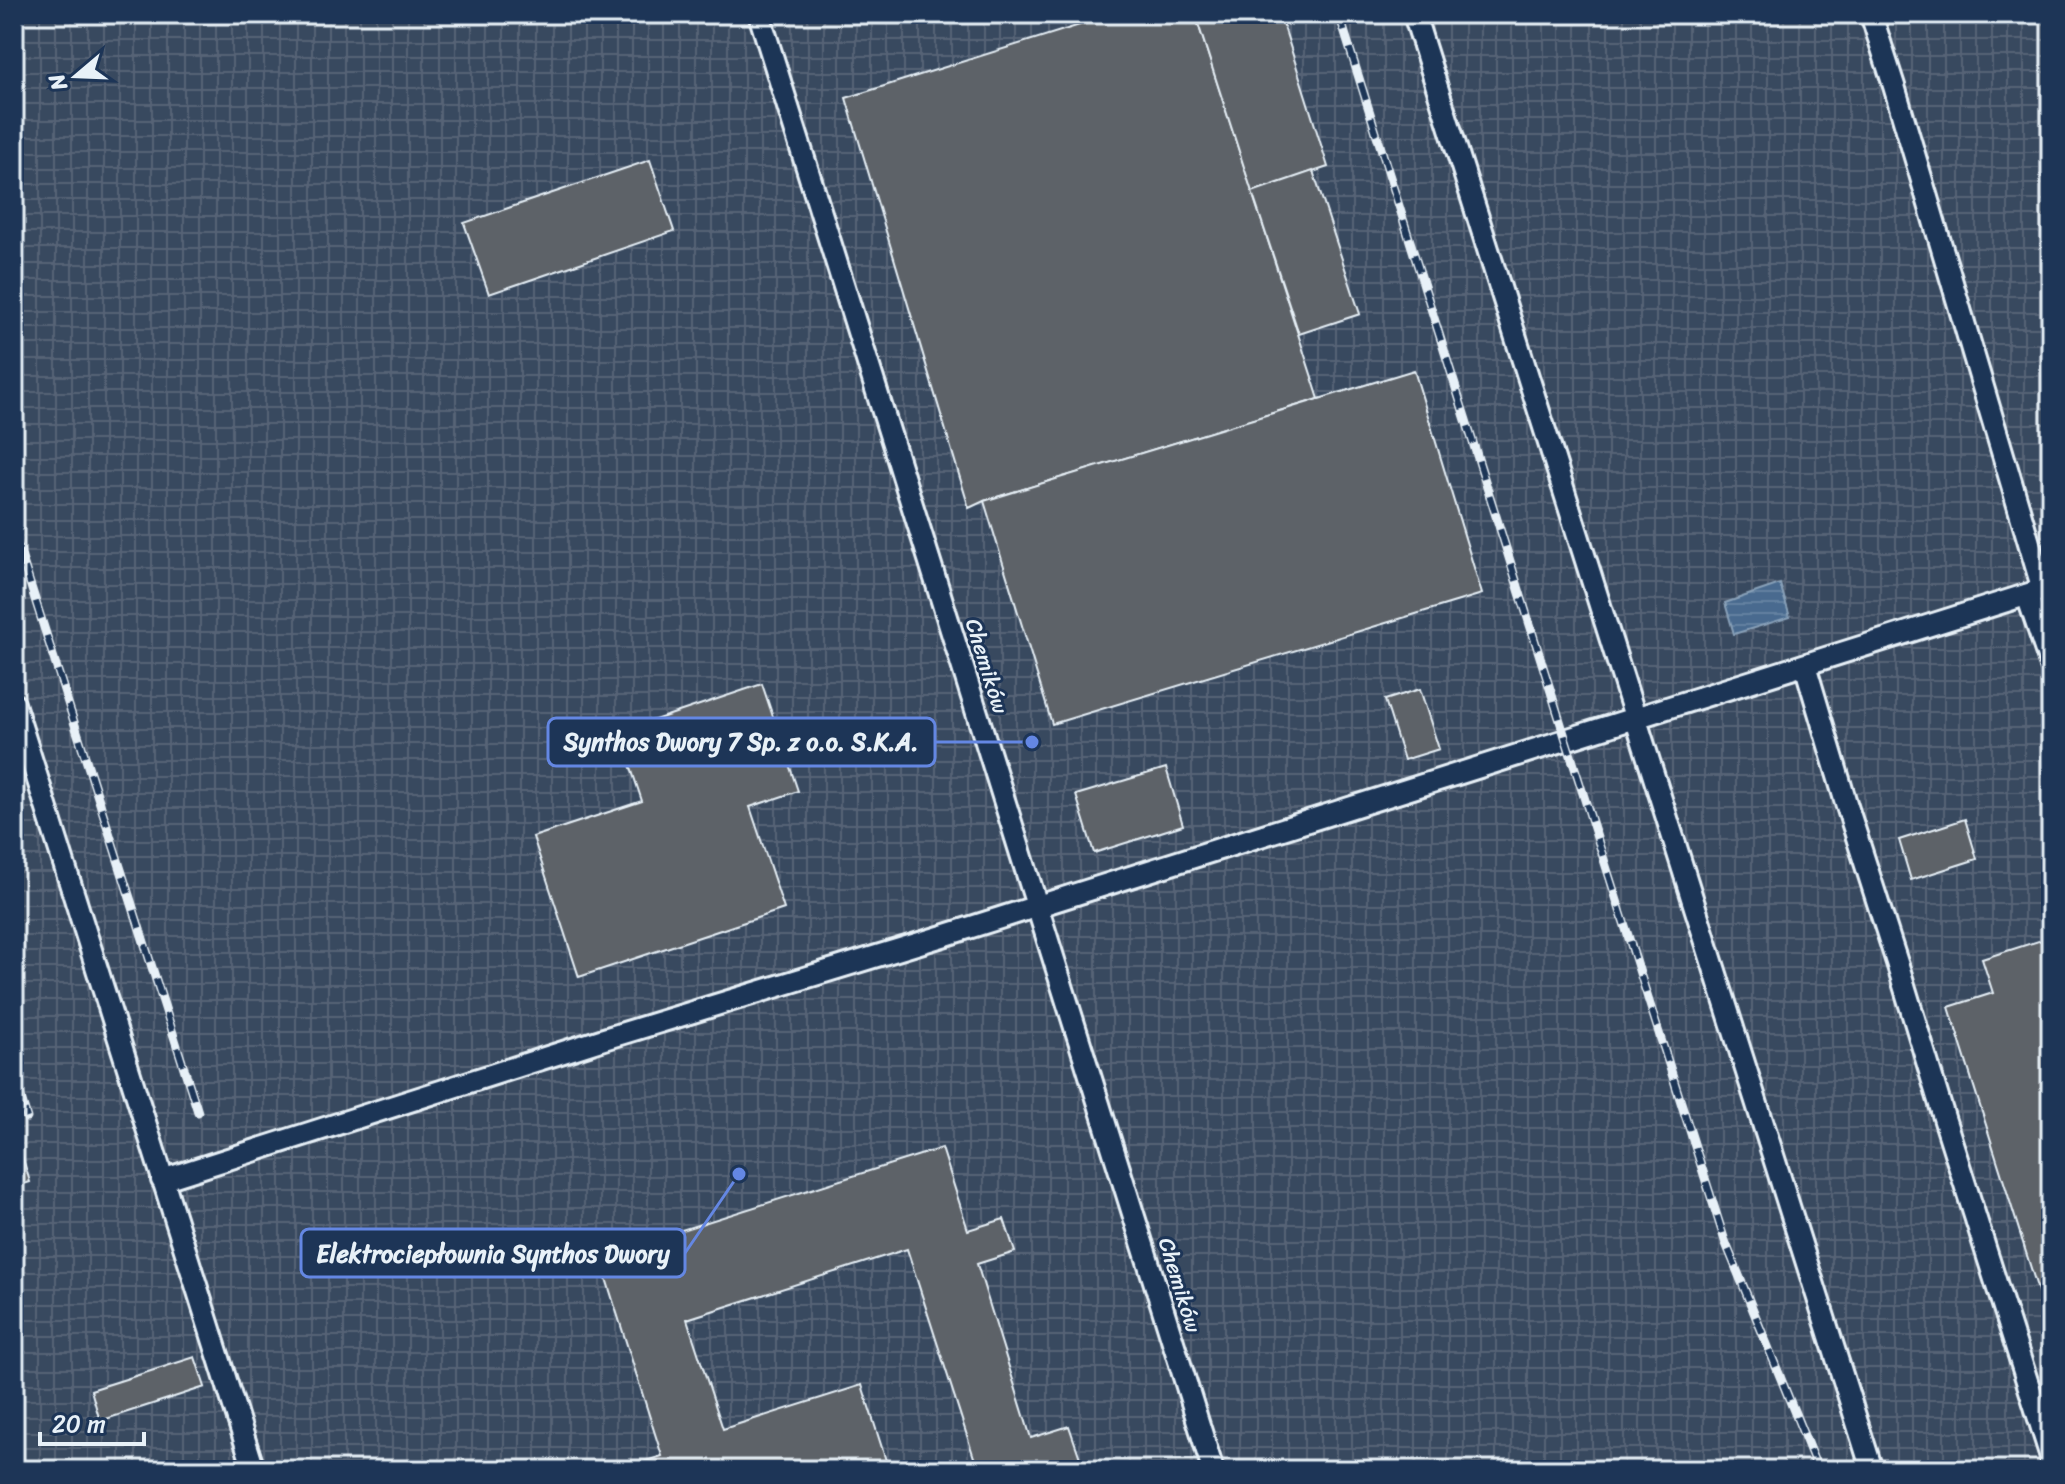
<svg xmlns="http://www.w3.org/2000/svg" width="2065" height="1484" font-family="Sriracha,sans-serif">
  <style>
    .industrial { fill: url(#industrial-grid) }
    .water { fill: url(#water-rules); stroke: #89a1b9; stroke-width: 2 }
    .building { fill: #5d6268; stroke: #e8f1f8; stroke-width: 2 }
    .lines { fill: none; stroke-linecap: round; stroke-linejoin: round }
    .lane-casing { stroke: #e8f1f8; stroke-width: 26 }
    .lane { stroke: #1d3557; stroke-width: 20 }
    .rail-casing { stroke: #e8f1f8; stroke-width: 9 }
    .rail { stroke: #1d3557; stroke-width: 6; stroke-dasharray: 18; stroke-linecap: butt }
    .labels { text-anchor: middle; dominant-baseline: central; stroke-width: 6; stroke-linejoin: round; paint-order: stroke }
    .street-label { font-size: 22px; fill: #e8f1f8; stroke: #1d3557 }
    .leader { fill: none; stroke: #6487e3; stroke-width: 3 }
    .callout-dot { fill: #6487e3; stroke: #1d3557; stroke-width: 3 }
    .callout { fill: #1d3557; stroke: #6487e3; stroke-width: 3 }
    .callout-label { font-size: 24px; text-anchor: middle; font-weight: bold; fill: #e8f1f8 }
  </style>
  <defs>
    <pattern id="industrial-grid" width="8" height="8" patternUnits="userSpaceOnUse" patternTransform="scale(2)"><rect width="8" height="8" fill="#39495e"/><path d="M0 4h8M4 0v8" fill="none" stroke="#566476"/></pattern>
    <pattern id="water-rules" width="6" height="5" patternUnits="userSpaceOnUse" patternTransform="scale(2)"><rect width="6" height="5" fill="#496b8f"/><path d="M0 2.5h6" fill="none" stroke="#6381a0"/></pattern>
  </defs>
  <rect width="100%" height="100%" fill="#2a3e5a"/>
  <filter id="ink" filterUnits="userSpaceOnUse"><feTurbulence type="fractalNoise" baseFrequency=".0125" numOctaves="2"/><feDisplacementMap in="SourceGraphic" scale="16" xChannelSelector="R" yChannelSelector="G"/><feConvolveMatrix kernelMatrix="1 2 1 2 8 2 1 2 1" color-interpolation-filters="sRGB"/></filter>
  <g filter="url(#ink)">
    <rect class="industrial" x="14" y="14" width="2037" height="1456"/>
    <path class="water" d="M1780 584 1790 617 1734 634 1725 603Z"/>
    <g class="building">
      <path d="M1115 14H1195L1319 399 984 501 969 508 846 98Z"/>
      <path d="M1195 14H1280L1328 167 1252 192Z"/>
      <path d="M650 160 674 231 489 294 464 223Z"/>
      <path d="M1313 171 1360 314 1299 334 1252 192Z"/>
      <path d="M1414 370 1482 594 1052 724 984 501Z"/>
      <path d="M762 684 798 791 750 807 784 909 579 977 533 837 642 801 619 732Z"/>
      <path d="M1420 689 1439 749 1404 760 1385 700Z"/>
      <path d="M1166 768 1183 825 1094 853 1076 795Z"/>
      <path d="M1965 819 1977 859 1911 880 1899 840Z"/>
      <path d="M2051 937V1332L1949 1007 1993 993 1982 959Z"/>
      <path d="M14 1129 30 1182 14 1187Z"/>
      <path d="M942 1148 968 1230 1004 1219 1015 1252 977 1264 1031 1438 1069 1426 1081 1461 1052 1470H978L907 1249 687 1319 723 1429 862 1385 889 1470H617L662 1456 599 1256Z"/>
      <path d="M195 1357 205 1387 100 1421 91 1390Z"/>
    </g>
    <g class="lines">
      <g class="lane-casing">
        <g id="lane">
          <path d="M759 14 1213 1470"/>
          <path d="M1414 14 1872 1470"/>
          <path d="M1871 14 1894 86 2043 590"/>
          <path d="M2027 595 2051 666"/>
          <path d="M1805 665 1846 803 1900 972 1945 1121 2051 1457"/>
          <path d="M14 704 254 1470"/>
          <path d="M162 1180 604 1039 946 935 2051 587"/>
        </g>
      </g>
      <use href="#lane" class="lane"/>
      <g class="rail-casing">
        <g id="rail">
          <path d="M1339 14 1566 740 1725 1241 1816 1465"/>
          <path d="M14 533 198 1112"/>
          <path d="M14 1076 27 1118"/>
        </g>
      </g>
      <use href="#rail" class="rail"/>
    </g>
  </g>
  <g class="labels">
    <g class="street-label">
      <text transform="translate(987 666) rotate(73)">Chemików</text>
      <text transform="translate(1180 1285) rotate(73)">Chemików</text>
    </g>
  </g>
  <path class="leader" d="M1032 742L935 742M739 1174L685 1253"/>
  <g class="callout-dot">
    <circle cx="1032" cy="742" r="8"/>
    <circle cx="739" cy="1174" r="8"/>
  </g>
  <g class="callout">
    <rect x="548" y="718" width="387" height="48" rx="8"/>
    <rect x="301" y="1229" width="384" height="48" rx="8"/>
  </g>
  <g class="callout-label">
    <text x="741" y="750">Synthos Dwory 7 Sp. z o.o. S.K.A.</text>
    <text x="493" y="1262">Elektrociepłownia Synthos Dwory</text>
  </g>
  <rect width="2065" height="1484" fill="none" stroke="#1d3557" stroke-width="48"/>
  <rect x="24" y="24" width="2017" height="1436" fill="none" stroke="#e8f1f8" stroke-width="3" filter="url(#ink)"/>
  <g transform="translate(76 76) rotate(251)" stroke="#1d3557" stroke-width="6" paint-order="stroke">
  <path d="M0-6L14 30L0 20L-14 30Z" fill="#e8f1f8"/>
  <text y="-12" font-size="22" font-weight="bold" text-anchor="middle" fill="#e8f1f8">N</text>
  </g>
  <path d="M40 1432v12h104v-12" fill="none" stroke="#e8f1f8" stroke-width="4"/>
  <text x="52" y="1432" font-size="24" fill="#e8f1f8" stroke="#1d3557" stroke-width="6" paint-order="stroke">20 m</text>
</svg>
